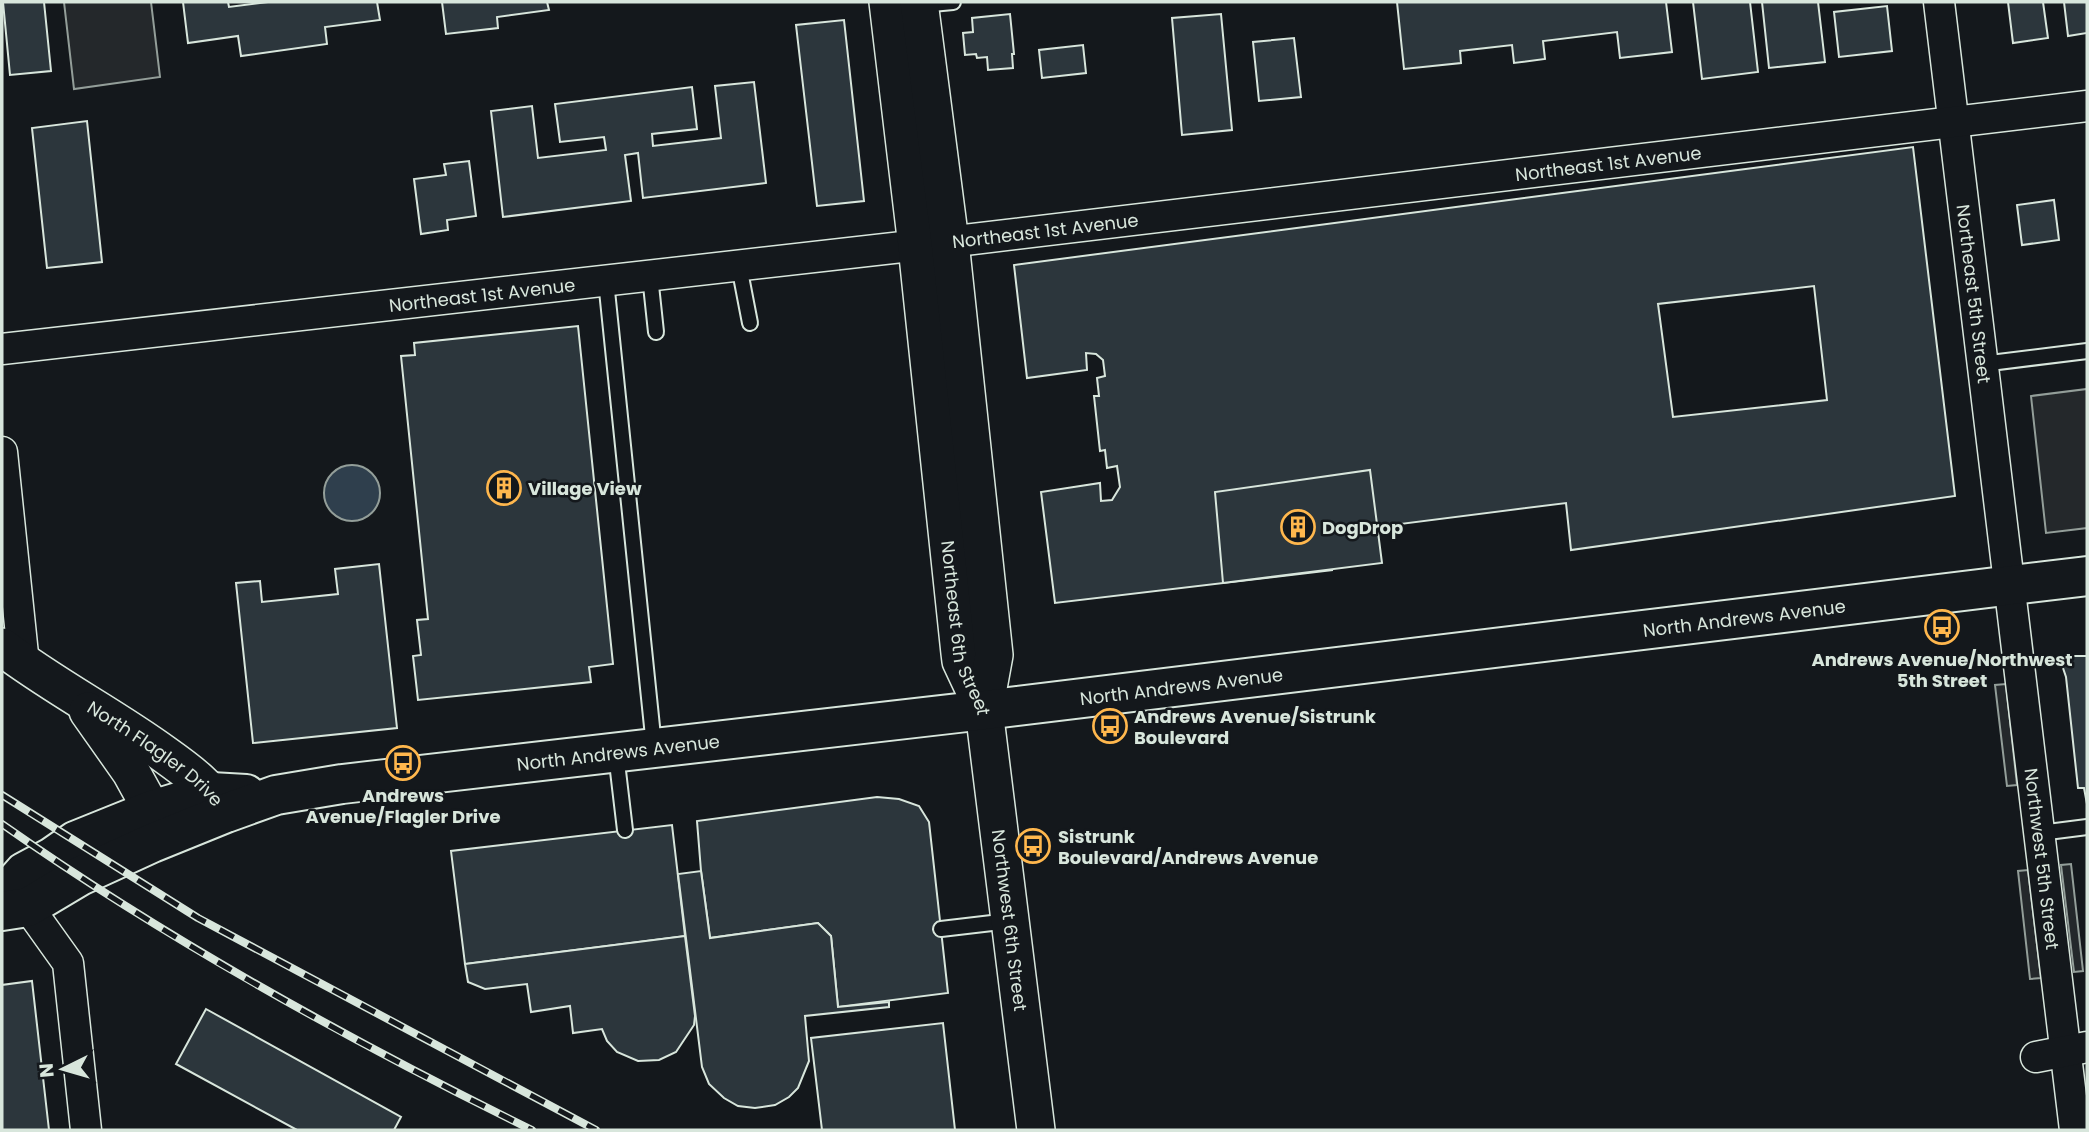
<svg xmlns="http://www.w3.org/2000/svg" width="2089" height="1132" font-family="Poppins,sans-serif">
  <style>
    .parking { fill: #24282b; stroke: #939e99; stroke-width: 2 }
    .water { fill: #2f3f4d; stroke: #939e99; stroke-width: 2 }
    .building { fill: #2c363c; stroke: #d8e6dc; stroke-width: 2; fill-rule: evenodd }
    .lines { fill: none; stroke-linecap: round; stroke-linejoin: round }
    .service-casing { stroke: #d8e6dc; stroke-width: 18 }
    .minor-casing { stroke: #d8e6dc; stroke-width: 33 }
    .tertiary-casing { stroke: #d8e6dc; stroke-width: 40 }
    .secondary-casing { stroke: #d8e6dc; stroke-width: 42 }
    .service { stroke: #14181c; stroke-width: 14 }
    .minor { stroke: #14181c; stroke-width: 30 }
    .tertiary { stroke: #14181c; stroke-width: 37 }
    .secondary { stroke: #14181c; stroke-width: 38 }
    .rail-casing { stroke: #d8e6dc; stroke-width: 8 }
    .rail { stroke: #14181c; stroke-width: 5; stroke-dasharray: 16; stroke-linecap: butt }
    .labels { text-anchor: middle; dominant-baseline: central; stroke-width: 5; stroke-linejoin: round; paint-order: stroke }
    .street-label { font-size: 18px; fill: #d8e6dc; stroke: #14181c }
    .poi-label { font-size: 18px; font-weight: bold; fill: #d8e6dc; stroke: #14181c; text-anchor: start }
  </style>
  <rect width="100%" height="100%" fill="#14181c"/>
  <g class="parking">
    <path d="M64 2H151L160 77 74 89Z"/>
    <path d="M2087 389V528L2046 533 2031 396Z"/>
    <path d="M2006 684 2017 785 2007 786 1995 685Z"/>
    <path d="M2071 864 2083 971 2074 972 2061 865Z"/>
    <path d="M2028 870 2041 978 2030 979 2018 871Z"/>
  </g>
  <circle class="water" cx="352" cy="493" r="28"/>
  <g class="building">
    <path d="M3 2H44L51 71 10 75Z"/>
    <path d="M183 2H228L229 7 268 2H377L380 20 325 27 327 44 241 56 238 36 188 43Z"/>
    <path d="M442 2H547L549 10 497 17 498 28 446 34Z"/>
    <path d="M1397 2H1666L1672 52 1620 58 1617 32 1543 41 1545 59 1514 63 1512 45 1460 51 1461 63 1404 69Z"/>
    <path d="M1693 2H1750L1758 72 1702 79Z"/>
    <path d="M1762 2H1818L1825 62 1769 68Z"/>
    <path d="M2008 2H2043L2048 38 2013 43Z"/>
    <path d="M2064 2H2087V33L2068 36Z"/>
    <path d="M1887 6 1892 51 1839 57 1834 12Z"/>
    <path d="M1010 14 1014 54H1012L1013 68 988 70 987 57 977 58 976 54 965 55 963 33 973 32 972 18Z"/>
    <path d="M1221 14 1232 130 1182 135 1172 18Z"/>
    <path d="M844 20 864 201 817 206 796 25Z"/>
    <path d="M1294 38 1301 97 1259 101 1253 42Z"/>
    <path d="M1083 45 1086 73 1042 78 1039 50Z"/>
    <path d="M754 82 766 183 643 198 638 153 625 155 631 201 503 217 491 111 532 106 538 158 606 150 604 137 560 142 555 104 692 87 697 129 652 134 653 146 721 138 715 86Z"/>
    <path d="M87 121 102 262 47 268 32 128Z"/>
    <path d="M1913 147 1955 496 1571 550 1566 503 1329 533 1332 570 1055 603 1041 492 1100 483 1101 501 1112 500 1120 487 1117 466 1107 468 1105 450 1100 451 1094 396H1099L1097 378 1105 376 1103 360 1096 354 1086 353 1087 370 1027 378 1014 265ZM1814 286 1827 400 1673 417 1658 304Z"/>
    <path d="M469 161 476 216 447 220 448 230 421 234 414 179 446 175 444 164Z"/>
    <path d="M2054 200 2059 240 2022 245 2017 205Z"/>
    <path d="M578 326 613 664 589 667 591 682 418 700 413 656 421 655 417 620 428 619 401 356 415 355 414 343Z"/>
    <path d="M1370 470 1382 563 1223 583 1215 492Z"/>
    <path d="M379 564 397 728 253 743 236 583 260 581 262 602 338 594 335 569Z"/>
    <path d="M2059 656H2087V804L2084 788H2078L2066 677Z"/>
    <path d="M877 797 899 799 919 806 929 822 948 993 838 1007 831 936 818 923 710 938 701 871 697 821Z"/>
    <path d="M672 825 685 936 465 964 451 851Z"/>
    <path d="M701 871 710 938 818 923 831 936 838 1007 889 1002V1007L805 1016 809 1061 798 1088 789 1097 775 1105 755 1108 738 1106 724 1098 709 1084 702 1067 678 874Z"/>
    <path d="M685 936 695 1016 694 1025 676 1052 659 1060 638 1061 617 1052 607 1041 602 1029 573 1033 570 1006 531 1012 527 984 485 989 468 982 465 964Z"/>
    <path d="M32 981 49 1130H2V985Z"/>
    <path d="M206 1009 401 1117 394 1130H297L176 1064Z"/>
    <path d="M943 1023 955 1130H822L811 1038Z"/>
  </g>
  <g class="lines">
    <g class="service-casing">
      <g id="service">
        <path d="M921 5 953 2"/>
        <path d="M739 266 750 323"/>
        <path d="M650 276 656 332"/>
        <path d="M606 281 654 746"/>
        <path d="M1982 364 2087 351"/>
        <path d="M616 754 625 830"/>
        <path d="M2040 833 2087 827"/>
        <path d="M941 929 1009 921"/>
      </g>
    </g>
    <g class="minor-casing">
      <g id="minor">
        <path id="s1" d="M1939 2 2075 1130"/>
        <path id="s2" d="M2 349 973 239 2087 106"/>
        <path d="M2 452 24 664"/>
        <path d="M28 907 68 963 86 1130"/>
        <path d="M2036 1057 2087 1047"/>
      </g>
    </g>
    <g class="tertiary-casing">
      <g id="tertiary">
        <path id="s3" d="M888 2 917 246 960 653 961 661 984 710 1036 1130"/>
        <path d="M919 2 950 242 994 655 984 710"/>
        <path id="s4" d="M2 647C53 686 112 716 164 754 188 771 211 788 226 813"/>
        <path d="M88 711 131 772 152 810"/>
      </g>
    </g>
    <g class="secondary-casing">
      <g id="secondary">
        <path d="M2 897 24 872 52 857 75 841 152 810 211 792 246 794"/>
        <path id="s5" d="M2 911 28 907 80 876 152 843 226 813 276 795 342 784 984 710 2087 576"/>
      </g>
    </g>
    <use href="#service" class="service"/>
    <use href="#minor" class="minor"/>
    <use href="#tertiary" class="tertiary"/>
    <use href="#secondary" class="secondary"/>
    <g class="rail-casing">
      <g id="rail">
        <path d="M2 795 198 918 596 1130"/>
        <path d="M2 824C169 941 349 1040 532 1130"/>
      </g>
    </g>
    <use href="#rail" class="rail"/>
  </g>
  <defs>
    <g id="building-ring" transform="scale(1.75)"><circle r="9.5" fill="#14181c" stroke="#ffb74d" stroke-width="1.5"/><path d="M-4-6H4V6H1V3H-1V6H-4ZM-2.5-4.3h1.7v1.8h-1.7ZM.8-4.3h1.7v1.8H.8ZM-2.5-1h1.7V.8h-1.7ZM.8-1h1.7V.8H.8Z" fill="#ffb74d"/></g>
    <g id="bus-ring" transform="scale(1.75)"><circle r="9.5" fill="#14181c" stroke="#ffb74d" stroke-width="1.5"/><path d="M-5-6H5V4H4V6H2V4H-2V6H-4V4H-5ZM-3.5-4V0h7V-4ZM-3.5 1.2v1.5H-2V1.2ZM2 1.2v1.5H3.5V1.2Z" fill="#ffb74d"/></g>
  </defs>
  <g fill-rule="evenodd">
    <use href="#building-ring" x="504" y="488"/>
    <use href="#building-ring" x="1298" y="527"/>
    <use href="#bus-ring" x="1942" y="627"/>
    <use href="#bus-ring" x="1110" y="726"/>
    <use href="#bus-ring" x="403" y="763"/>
    <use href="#bus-ring" x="1033" y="846"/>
  </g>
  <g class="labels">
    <g class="street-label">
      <text stroke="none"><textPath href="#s2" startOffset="1617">Northeast 1st Avenue</textPath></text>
      <text stroke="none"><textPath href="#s2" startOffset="1050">Northeast 1st Avenue</textPath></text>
      <text stroke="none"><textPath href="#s1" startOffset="294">Northeast 5th Street</textPath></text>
      <text stroke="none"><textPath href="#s2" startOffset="483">Northeast 1st Avenue</textPath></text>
      <text stroke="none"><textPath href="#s3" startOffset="632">Northeast 6th Street</textPath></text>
      <text stroke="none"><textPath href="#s5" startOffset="1778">North Andrews Avenue</textPath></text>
      <text stroke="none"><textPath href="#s5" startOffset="1211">North Andrews Avenue</textPath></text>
      <text stroke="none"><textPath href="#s5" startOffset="644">North Andrews Avenue</textPath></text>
      <text stroke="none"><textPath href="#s4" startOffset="187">North Flagler Drive</textPath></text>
      <text stroke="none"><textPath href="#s1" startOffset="863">Northwest 5th Street</textPath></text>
      <text stroke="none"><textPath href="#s3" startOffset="929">Northwest 6th Street</textPath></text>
    </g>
    <g class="poi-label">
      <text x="528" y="488">Village View</text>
      <text x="1322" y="527">DogDrop</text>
      <text x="1942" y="659" text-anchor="middle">Andrews Avenue/Northwest<tspan x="1942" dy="21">5th Street</tspan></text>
      <text x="1134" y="716">Andrews Avenue/Sistrunk<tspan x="1134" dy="21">Boulevard</tspan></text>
      <text x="403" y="795" text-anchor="middle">Andrews<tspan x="403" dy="21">Avenue/Flagler Drive</tspan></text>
      <text x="1058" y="836">Sistrunk<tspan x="1058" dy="21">Boulevard/Andrews Avenue</tspan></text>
    </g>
  </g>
  <rect width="2089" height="1132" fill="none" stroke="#d8e6dc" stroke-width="7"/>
  <g transform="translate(63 1069) rotate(265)" stroke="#14181c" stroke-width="5" paint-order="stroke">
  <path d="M0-5L12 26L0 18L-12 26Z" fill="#d8e6dc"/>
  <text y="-10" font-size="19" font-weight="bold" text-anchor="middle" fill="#d8e6dc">N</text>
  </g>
</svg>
